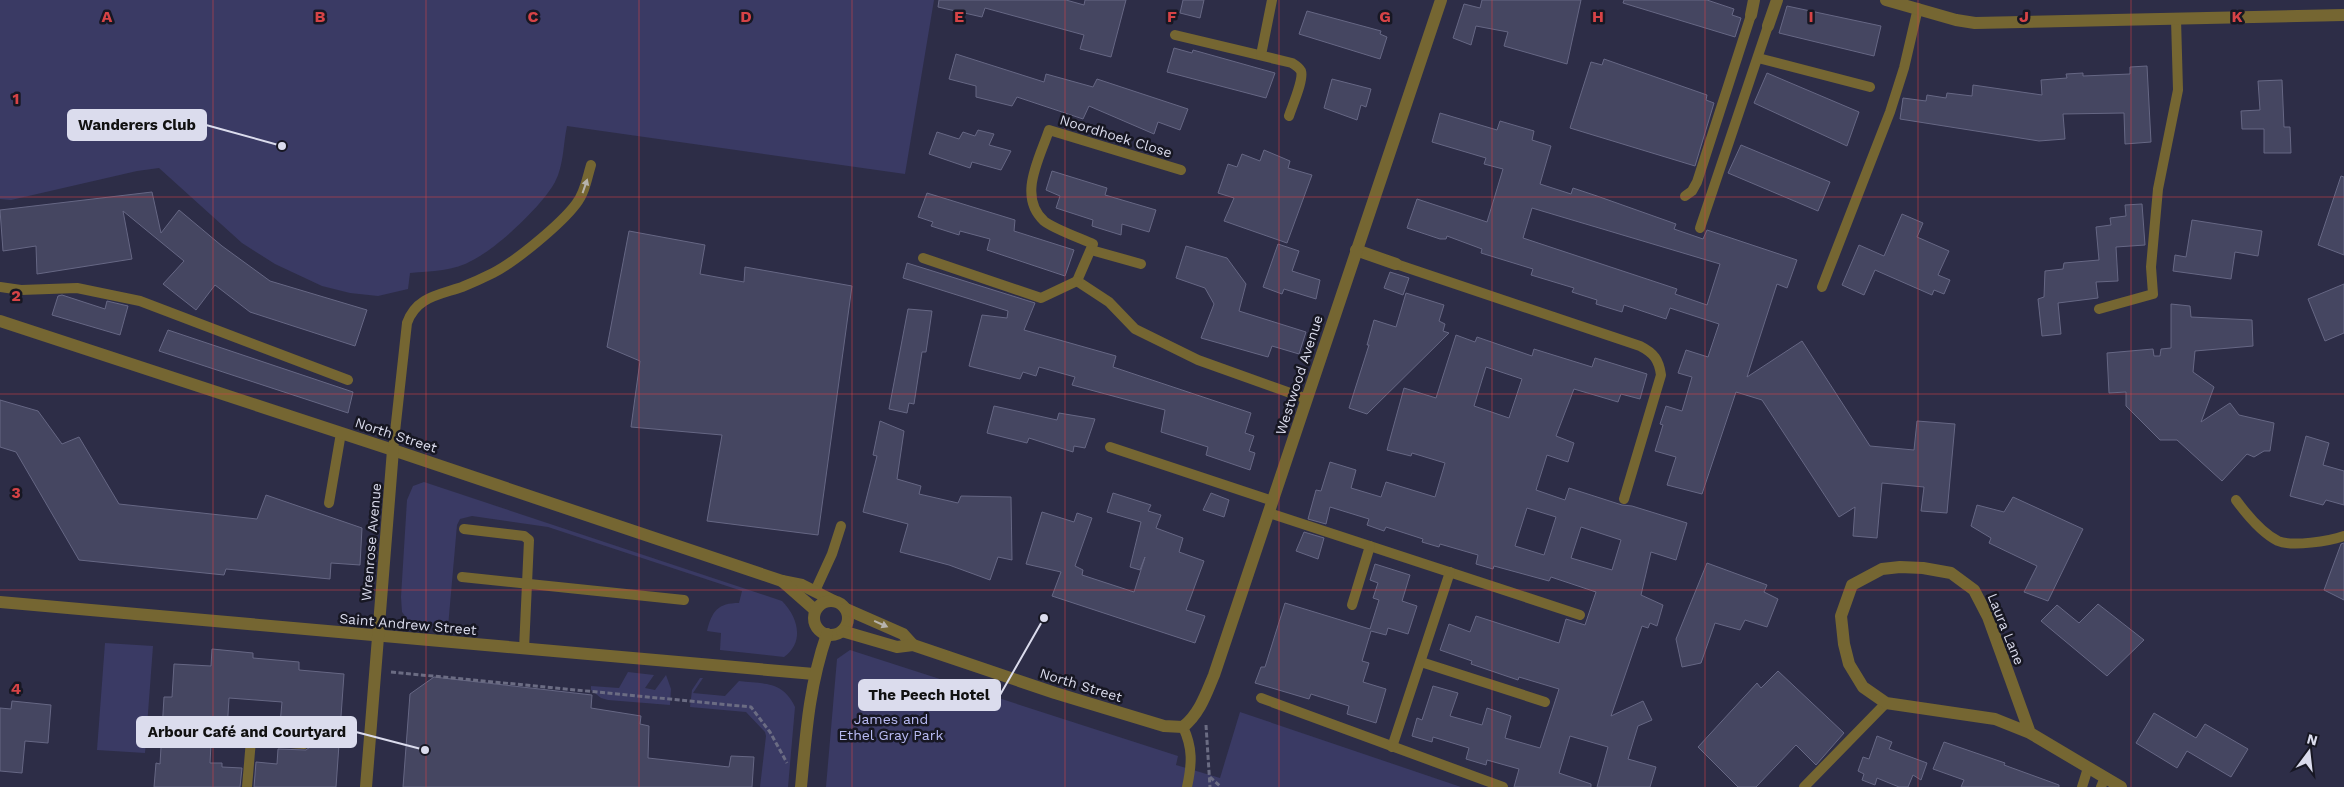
<svg xmlns="http://www.w3.org/2000/svg" width="2344" height="787" font-family="'Work Sans',sans-serif">
  <style>
    .green { fill: #3a3a64 }
    .building { fill: #454661; stroke: #666784; fill-rule: evenodd }
    .lines { fill: none; stroke-linecap: round; stroke-linejoin: round }
    .path { stroke: #6b6c83; stroke-width: 3; stroke-dasharray: 5 2.5; stroke-linecap: butt }
    .lane { stroke: #756632; stroke-width: 10 }
    .street { stroke: #756632; stroke-width: 12 }
    .oneway { fill: #b7b3ac }
    .grid { fill: none; stroke: #d74346; stroke-width: 1; stroke-opacity: 0.55 }
    .labels { text-anchor: middle; dominant-baseline: central; stroke-width: 5; stroke-linejoin: round; paint-order: stroke }
    .street-label { font-size: 14px; fill: #dbdced; stroke: #171723 }
    .park-label { font-size: 14px; fill: #b9bbf4; stroke: #171723 }
    .grid-label { font-size: 16px; text-anchor: middle; font-weight: bold; fill: #d74346; stroke: #171723; stroke-width: 5; stroke-linejoin: round; paint-order: stroke }
    .leader { fill: none; stroke: #dbdced; stroke-width: 2 }
    .callout-dot { fill: #dbdced; stroke: #171723; stroke-width: 2 }
    .callout { fill: #dbdced; stroke: #dbdced; stroke-width: 2 }
    .callout-label { font-size: 15px; text-anchor: middle; font-weight: bold; fill: #111 }
  </style>
  <rect width="100%" height="100%" fill="#2d2d47"/>
  <g class="green">
    <path d="M0 0H934L905 174 567 126C563 144 564 165 555 182 542 206 498 247 473 260 454 271 432 271 410 273L408 289 378 296 350 293 322 286 275 264 242 243 159 168 137 171 11 200 0 199Z"/>
    <path d="M424 482 782 601C798 617 805 642 784 657L720 650 721 633 707 631C712 611 718 603 739 603L742 591 548 527 472 516 460 519 457 525 448 627 408 620 402 612 401 597 407 500 413 486Z"/>
    <path d="M105 643 153 646 145 753 97 750Z"/>
    <path d="M850 650 1178 756 1176 765 1220 778 1240 712 1461 787H826L837 659Z"/>
    <path d="M628 672 654 675 645 688 655 690 666 675 671 689 670 705 608 700 601 698 591 690V686L619 688Z"/>
    <path d="M700 678H703L693 693 725 696 739 681C764 684 783 681 795 707L788 787H760L766 736 765 732 746 712 690 707 692 690Z"/>
  </g>
  <g class="building">
    <path d="M939 0H1066L1084 5 1085 0H1126L1111 57 1080 49 1084 35 985 8 982 17 938 7Z"/>
    <path d="M1183 0H1204L1200 18 1180 13Z"/>
    <path d="M1482 0H1581L1567 64 1504 46 1508 32 1476 26 1471 45 1453 38 1464 4 1480 8Z"/>
    <path d="M1624 0H1707L1734 9 1732 15 1741 18 1735 37 1623 3Z"/>
    <path d="M1787 6 1881 26 1874 56 1779 33Z"/>
    <path d="M1307 11 1381 31 1380 34 1387 37 1380 59 1299 34Z"/>
    <path d="M1174 48 1192 53 1193 50 1275 73 1266 98 1167 72Z"/>
    <path d="M956 54 1044 82 1046 74 1093 87 1097 79 1188 109 1180 130 1158 122 1154 134 1089 106 1083 119 1017 97 1012 106 976 97V86L949 79Z"/>
    <path d="M1604 59 1707 95 1706 100 1714 103 1695 166 1570 128 1591 62 1602 65Z"/>
    <path d="M2147 66 2151 142 2125 144 2124 113 2063 114 2065 139 2039 141 1900 119 1903 98 1926 101 1927 95 1946 98 1947 93 1972 96 1973 85 2042 95 2041 80 2067 78 2066 74 2083 73V76L2130 74V67Z"/>
    <path d="M1767 73 1859 112 1847 146 1754 103Z"/>
    <path d="M1332 79 1371 89 1366 107 1361 105 1357 120 1324 108Z"/>
    <path d="M2282 80 2284 127H2290L2291 153H2264V129H2242L2241 111 2260 110 2258 81Z"/>
    <path d="M1440 113 1497 130 1500 121 1534 131 1532 140 1551 146 1540 184 1571 194 1573 188 1597 196 1676 224 1674 229 1703 239 1707 230 1797 260 1787 288 1777 284 1747 377 1802 341 1870 446 1914 450 1917 421 1955 424 1947 513 1921 511 1924 487 1882 483 1877 538 1853 536 1855 507 1839 517 1762 400 1736 392 1702 494 1667 485 1676 457 1655 451 1663 425 1660 424 1666 406 1682 411 1692 377 1678 373 1686 350 1708 357 1719 324 1670 308 1666 319 1624 305 1622 312 1596 304 1597 300 1572 292 1574 288 1531 275 1533 269 1481 253 1482 249 1447 236 1446 239H1440L1407 228 1417 199 1487 222 1503 169 1484 164 1486 158 1432 142ZM1532 208 1720 264 1707 305 1675 294 1677 289 1523 238Z"/>
    <path d="M978 130 994 134 989 145 1011 151 1001 170 972 162 970 168 929 154 937 132 959 139 963 132 975 136Z"/>
    <path d="M1741 145 1830 182 1818 211 1728 173Z"/>
    <path d="M1264 150 1290 161 1288 168 1312 175 1287 243 1224 221 1234 198 1218 193 1228 164 1237 167 1242 154 1260 161Z"/>
    <path d="M1052 171 1107 188 1105 195 1156 210 1149 232 1122 224 1121 235 1092 226 1093 220 1056 208 1060 196 1046 190Z"/>
    <path d="M2341 176 2344 177V255L2318 245Z"/>
    <path d="M152 192 161 233 179 210 222 246 270 281 367 310 355 346 250 312 215 285 196 310 163 284 184 261 123 211 132 259 37 274 36 246 3 251 0 210Z"/>
    <path d="M927 193 1015 220 1014 231 1074 250 1065 276 987 250 990 239 960 231 959 235 931 226 933 222 918 217Z"/>
    <path d="M2142 204 2145 245 2116 247 2118 281 2096 282 2098 298 2058 303 2061 334 2042 336 2038 299 2044 297 2045 271 2063 269 2064 263 2099 260 2096 227 2111 225 2110 218 2126 216 2125 205Z"/>
    <path d="M1902 214 1923 223 1917 237 1949 251 1938 275 1950 280 1944 294 1934 290 1932 295 1875 270 1864 295 1842 285 1859 245 1884 256Z"/>
    <path d="M2192 220 2262 231 2258 256 2235 252 2231 279 2173 271 2175 255 2186 257Z"/>
    <path d="M629 231 705 245 700 274 744 282 745 267 852 286 818 535 707 521 722 435 631 427 640 361 607 347Z"/>
    <path d="M1278 244 1299 251 1292 271 1320 280 1316 299 1284 289 1282 294 1263 287Z"/>
    <path d="M1186 246 1227 258 1246 284 1239 311 1306 332 1299 354 1272 346 1268 357 1201 338 1214 304 1205 288 1176 278Z"/>
    <path d="M907 263 1035 303 1024 330 1116 356 1113 367 1251 413 1245 433 1254 436 1249 451 1255 453 1250 470 1206 455 1208 447 1161 432 1165 410 1072 385 1075 377 1039 367 1036 376 1023 372 1020 379 969 366 982 315 1007 318 1008 311 903 278Z"/>
    <path d="M1390 272 1409 278 1403 295 1384 288Z"/>
    <path d="M2344 284V333L2325 341 2308 299Z"/>
    <path d="M1406 293 1444 305 1439 321 1445 324 1443 331 1449 333 1367 414 1349 408 1369 345H1367L1374 320 1396 327Z"/>
    <path d="M62 295 105 309 107 301 128 306 120 335 52 315 58 296Z"/>
    <path d="M2171 304 2190 306 2191 317 2252 320 2253 346 2195 351 2193 372 2214 387 2201 422 2230 403 2239 415 2274 423 2270 451H2264L2254 457 2247 454 2222 481 2177 440H2160L2126 406V392L2109 393 2107 353 2153 349 2154 356H2160L2161 349 2171 348Z"/>
    <path d="M908 309 932 311 926 352H922L914 404 909 403 907 413 889 409Z"/>
    <path d="M168 330 353 392 348 413 159 351Z"/>
    <path d="M1456 335 1475 342 1477 337 1532 356 1534 349 1592 367 1595 358 1647 374 1640 399 1621 394 1618 402 1574 389 1556 436 1574 443 1568 462 1547 455 1536 490 1565 500 1569 488 1622 505 1632 506 1687 523 1676 560 1651 552 1641 595 1663 605 1657 626 1650 623 1648 628 1642 626 1611 716 1643 701 1652 720 1638 726 1628 759 1656 767 1650 787H1597L1608 747 1570 736 1559 773 1591 784V787H1514L1519 769 1487 760 1486 765 1466 759 1469 748 1433 737 1432 742 1412 736 1417 718 1422 720 1433 686 1458 693 1450 716 1482 725 1487 708 1511 716 1505 738 1540 748 1559 689 1519 677 1518 680 1471 664 1472 661 1440 650 1449 624 1470 632 1476 616 1559 643 1566 619 1585 625 1596 592 1551 577 1549 581 1494 566 1493 569 1476 564 1478 555 1440 544 1439 547 1422 542 1423 539 1386 527 1384 531 1367 525 1369 519 1330 507 1326 524 1308 519 1316 490 1321 491 1330 462 1356 470 1351 488 1381 497 1386 482 1435 497 1445 463 1412 453 1411 456 1387 450 1404 388 1436 398ZM1486 367 1522 379 1509 418 1474 406ZM1527 508 1556 517 1544 555 1515 546ZM1581 527 1621 540 1612 570 1571 558Z"/>
    <path d="M0 400 38 411 62 444 79 437 119 504 257 519 266 495 362 528 360 565 331 563 330 579 226 569 224 575 79 560 16 452 0 447Z"/>
    <path d="M994 406 1057 420 1059 413 1095 419 1085 448 1074 446 1073 452 1029 438 1027 443 987 433Z"/>
    <path d="M880 421 904 431 897 479 921 486 919 494 958 503 961 496 1011 497 1012 560 998 557 990 580 949 565 900 552 908 524 863 512 877 456 873 455Z"/>
    <path d="M2306 436 2329 443 2323 465 2344 471V505L2326 500 2323 505 2290 496Z"/>
    <path d="M1113 493 1151 505 1148 511 1161 515 1156 528 1183 538 1179 552 1204 561 1186 610 1205 616 1195 643 1052 596 1061 572 1026 564 1042 512 1074 522 1077 513 1092 518 1075 566 1083 570 1082 575 1134 592 1145 557 1140 570 1130 567 1141 522 1107 512Z"/>
    <path d="M1211 493 1229 500 1224 517 1203 510Z"/>
    <path d="M2013 497 2083 529 2048 601 2024 592 2037 566 1989 543 1991 538 1971 526 1977 505 2004 512Z"/>
    <path d="M1304 532 1324 538 1318 559 1296 551Z"/>
    <path d="M2344 543V600L2324 590 2341 544Z"/>
    <path d="M1707 563 1767 585 1764 592 1778 599 1767 627 1745 620 1740 630 1715 623 1701 663 1682 667 1676 639Z"/>
    <path d="M1375 564 1410 575 1402 601 1417 606 1408 634 1388 628 1386 635 1371 631 1362 661 1369 663 1363 682 1386 689 1376 723 1347 714 1349 706 1311 694 1309 699 1255 683 1261 667H1265L1285 603 1370 629 1379 600 1373 598 1378 583 1370 580Z"/>
    <path d="M2098 604 2144 640 2107 676 2041 621 2057 605 2079 623Z"/>
    <path d="M212 649 253 653V658L299 662V670L344 674 336 787H254L256 762 277 764 278 749 306 750 310 747V742L305 737 279 735 282 702 229 698 227 731 201 729 196 732 194 736 198 742 211 744 210 763H222V767L242 768 240 787H154L156 763 160 764 164 697H172L174 664 211 666Z"/>
    <path d="M1778 671 1844 733 1816 765 1796 745 1756 787H1738L1698 747 1757 683 1761 688Z"/>
    <path d="M434 677 592 695 591 708 641 716 640 724 649 726 648 758 729 767 731 756 754 757 752 787H403L410 694Z"/>
    <path d="M12 701 51 705 48 743 25 741 22 773 0 771V708L11 709Z"/>
    <path d="M2154 713 2196 738 2205 724 2248 749 2231 777 2187 751 2177 768 2136 743Z"/>
    <path d="M1877 736 1892 742 1889 749 1927 763 1921 780 1913 775 1908 787H1899L1877 778 1875 785 1862 780 1864 774 1858 771 1863 757 1869 759Z"/>
    <path d="M1944 742 2005 763 2004 765 2059 785V787H1961L1964 780 1933 769Z"/>
  </g>
  <g class="lines">
    <g class="path">
      <path d="M391 672 751 707 770 732 787 763"/>
      <path d="M1206 725 1210 787"/>
      <path d="M1210 777 1221 787"/>
    </g>
    <g class="lane">
      <path d="M1175 35 1292 63C1295 65 1299 67 1301 71 1304 80 1292 106 1289 116"/>
      <path d="M1261 55 1272 0"/>
      <path d="M1758 58 1870 87"/>
      <path d="M1181 170 1049 130C1040 158 1017 196 1044 221 1052 228 1082 239 1093 244L1077 281 1109 302 1135 329 1198 360 1307 399"/>
      <path d="M1685 196 1692 191 1697 182 1751 15"/>
      <path d="M1700 228 1768 26"/>
      <path d="M1091 250 1141 264"/>
      <path d="M923 258 1041 298 1077 281"/>
      <path d="M1396 264 1640 346C1654 353 1659 360 1661 375L1624 499"/>
      <path d="M0 287 21 290 77 288 140 301 348 380"/>
      <path d="M1822 287 1890 112 1904 68 1918 8"/>
      <path d="M2099 309 2153 294 2151 267 2158 189 2178 90 2176 19"/>
      <path d="M1110 447 1273 501"/>
      <path d="M393 450 407 323C416 297 439 295 462 287 472 283 483 278 493 273 515 262 561 224 576 204 585 193 587 178 591 165"/>
      <path d="M2236 500C2247 515 2262 533 2278 541 2292 547 2330 541 2344 536"/>
      <path d="M329 503 341 433"/>
      <path d="M1269 513 1580 615"/>
      <path d="M464 529 524 536 529 540 524 649"/>
      <path d="M462 577 684 600"/>
      <path d="M815 591 832 554 841 526"/>
      <path d="M1352 605 1370 546"/>
      <path d="M1421 662 1545 702"/>
      <path d="M1261 698 1503 787"/>
      <path d="M1183 727C1193 748 1192 764 1187 787"/>
      <path d="M201 736 304 744"/>
      <path d="M1392 747 1450 572"/>
      <path d="M247 787 251 740"/>
      <path d="M1804 787 1886 703"/>
      <path d="M2082 787 2088 768"/>
      <path d="M2101 787 2105 777"/>
    </g>
    <g class="street">
      <path d="M1886 0 1956 20 1975 23 2344 15"/>
      <path d="M1751 15 1754 0"/>
      <path d="M1768 26 1777 0"/>
      <path d="M1356 250 1396 264"/>
      <path d="M0 321 393 450 782 581 802 585 834 601"/>
      <path d="M782 581 815 610"/>
      <circle cx="831" cy="618" r="17"/>
      <path d="M0 602 814 674"/>
      <path d="M846 609 903 634 913 645"/>
      <path d="M842 631 897 647 913 645 1055 693 1164 726 1183 727C1200 713 1206 694 1214 675L1441 0"/>
      <path d="M2030 733 1988 617 1974 590 1951 573 1923 568 1900 567 1882 569 1852 585 1841 616 1844 644 1849 664 1863 687 1886 703 1995 719 2030 733 2121 787"/>
      <path d="M366 787 393 450"/>
      <path d="M801 787C806 733 809 686 827 634"/>
    </g>
  </g>
  <defs><path id="oneway-solid" d="M-6-.8H1V-3.2L6.5 0L1 3.2V.8H-6Z" transform="scale(1.25)"/></defs>
  <g class="oneway">
    <use href="#oneway-solid" transform="translate(585 186) rotate(-71)"/>
    <use href="#oneway-solid" transform="translate(881 624) rotate(24)"/>
  </g>
  <path class="grid" d="M213 0V787M426 0V787M639 0V787M852 0V787M1065 0V787M1279 0V787M1492 0V787M1705 0V787M1918 0V787M2131 0V787M0 197H2344M0 394H2344M0 590H2344"/>
  <g class="labels">
    <g class="street-label">
      <text transform="translate(1116 136) rotate(17)">Noordhoek Close</text>
      <text transform="translate(1299 375) rotate(-72)">Westwood Avenue</text>
      <text transform="translate(396 435) rotate(18)">North Street</text>
      <text transform="translate(371 542) rotate(-85)">Wrenrose Avenue</text>
      <text transform="translate(408 624) rotate(5)">Saint Andrew Street</text>
      <text transform="translate(2006 629) rotate(68)">Laura Lane</text>
      <text transform="translate(1081 685) rotate(17)">North Street</text>
    </g>
    <g class="park-label">
      <text x="891" y="719">James and<tspan x="891" dy="16">Ethel Gray Park</tspan></text>
    </g>
  </g>
  <g class="grid-label">
    <text x="107" y="22">A</text>
    <text x="320" y="22">B</text>
    <text x="533" y="22">C</text>
    <text x="746" y="22">D</text>
    <text x="959" y="22">E</text>
    <text x="1172" y="22">F</text>
    <text x="1385" y="22">G</text>
    <text x="1598" y="22">H</text>
    <text x="1811" y="22">I</text>
    <text x="2024" y="22">J</text>
    <text x="2237" y="22">K</text>
    <text x="16" y="104">1</text>
    <text x="16" y="301">2</text>
    <text x="16" y="498">3</text>
    <text x="16" y="694">4</text>
  </g>
  <path class="leader" d="M282 146L206 125M1044 618L1000 695M425 750L356 732"/>
  <g class="callout-dot">
    <circle cx="282" cy="146" r="5"/>
    <circle cx="1044" cy="618" r="5"/>
    <circle cx="425" cy="750" r="5"/>
  </g>
  <g class="callout">
    <rect x="68" y="110" width="138" height="30" rx="5"/>
    <rect x="859" y="680" width="141" height="30" rx="5"/>
    <rect x="137" y="717" width="219" height="30" rx="5"/>
  </g>
  <g class="callout-label">
    <text x="137" y="130">Wanderers Club</text>
    <text x="929" y="700">The Peech Hotel</text>
    <text x="247" y="737">Arbour Café and Courtyard</text>
  </g>
  <g transform="translate(2309 752) rotate(15)" stroke="#171723" stroke-width="4" paint-order="stroke">
  <path d="M0-4L9 19L0 12L-9 19Z" fill="#dbdced"/>
  <text y="-8" font-size="14" font-weight="bold" text-anchor="middle" fill="#dbdced">N</text>
  </g>
</svg>
